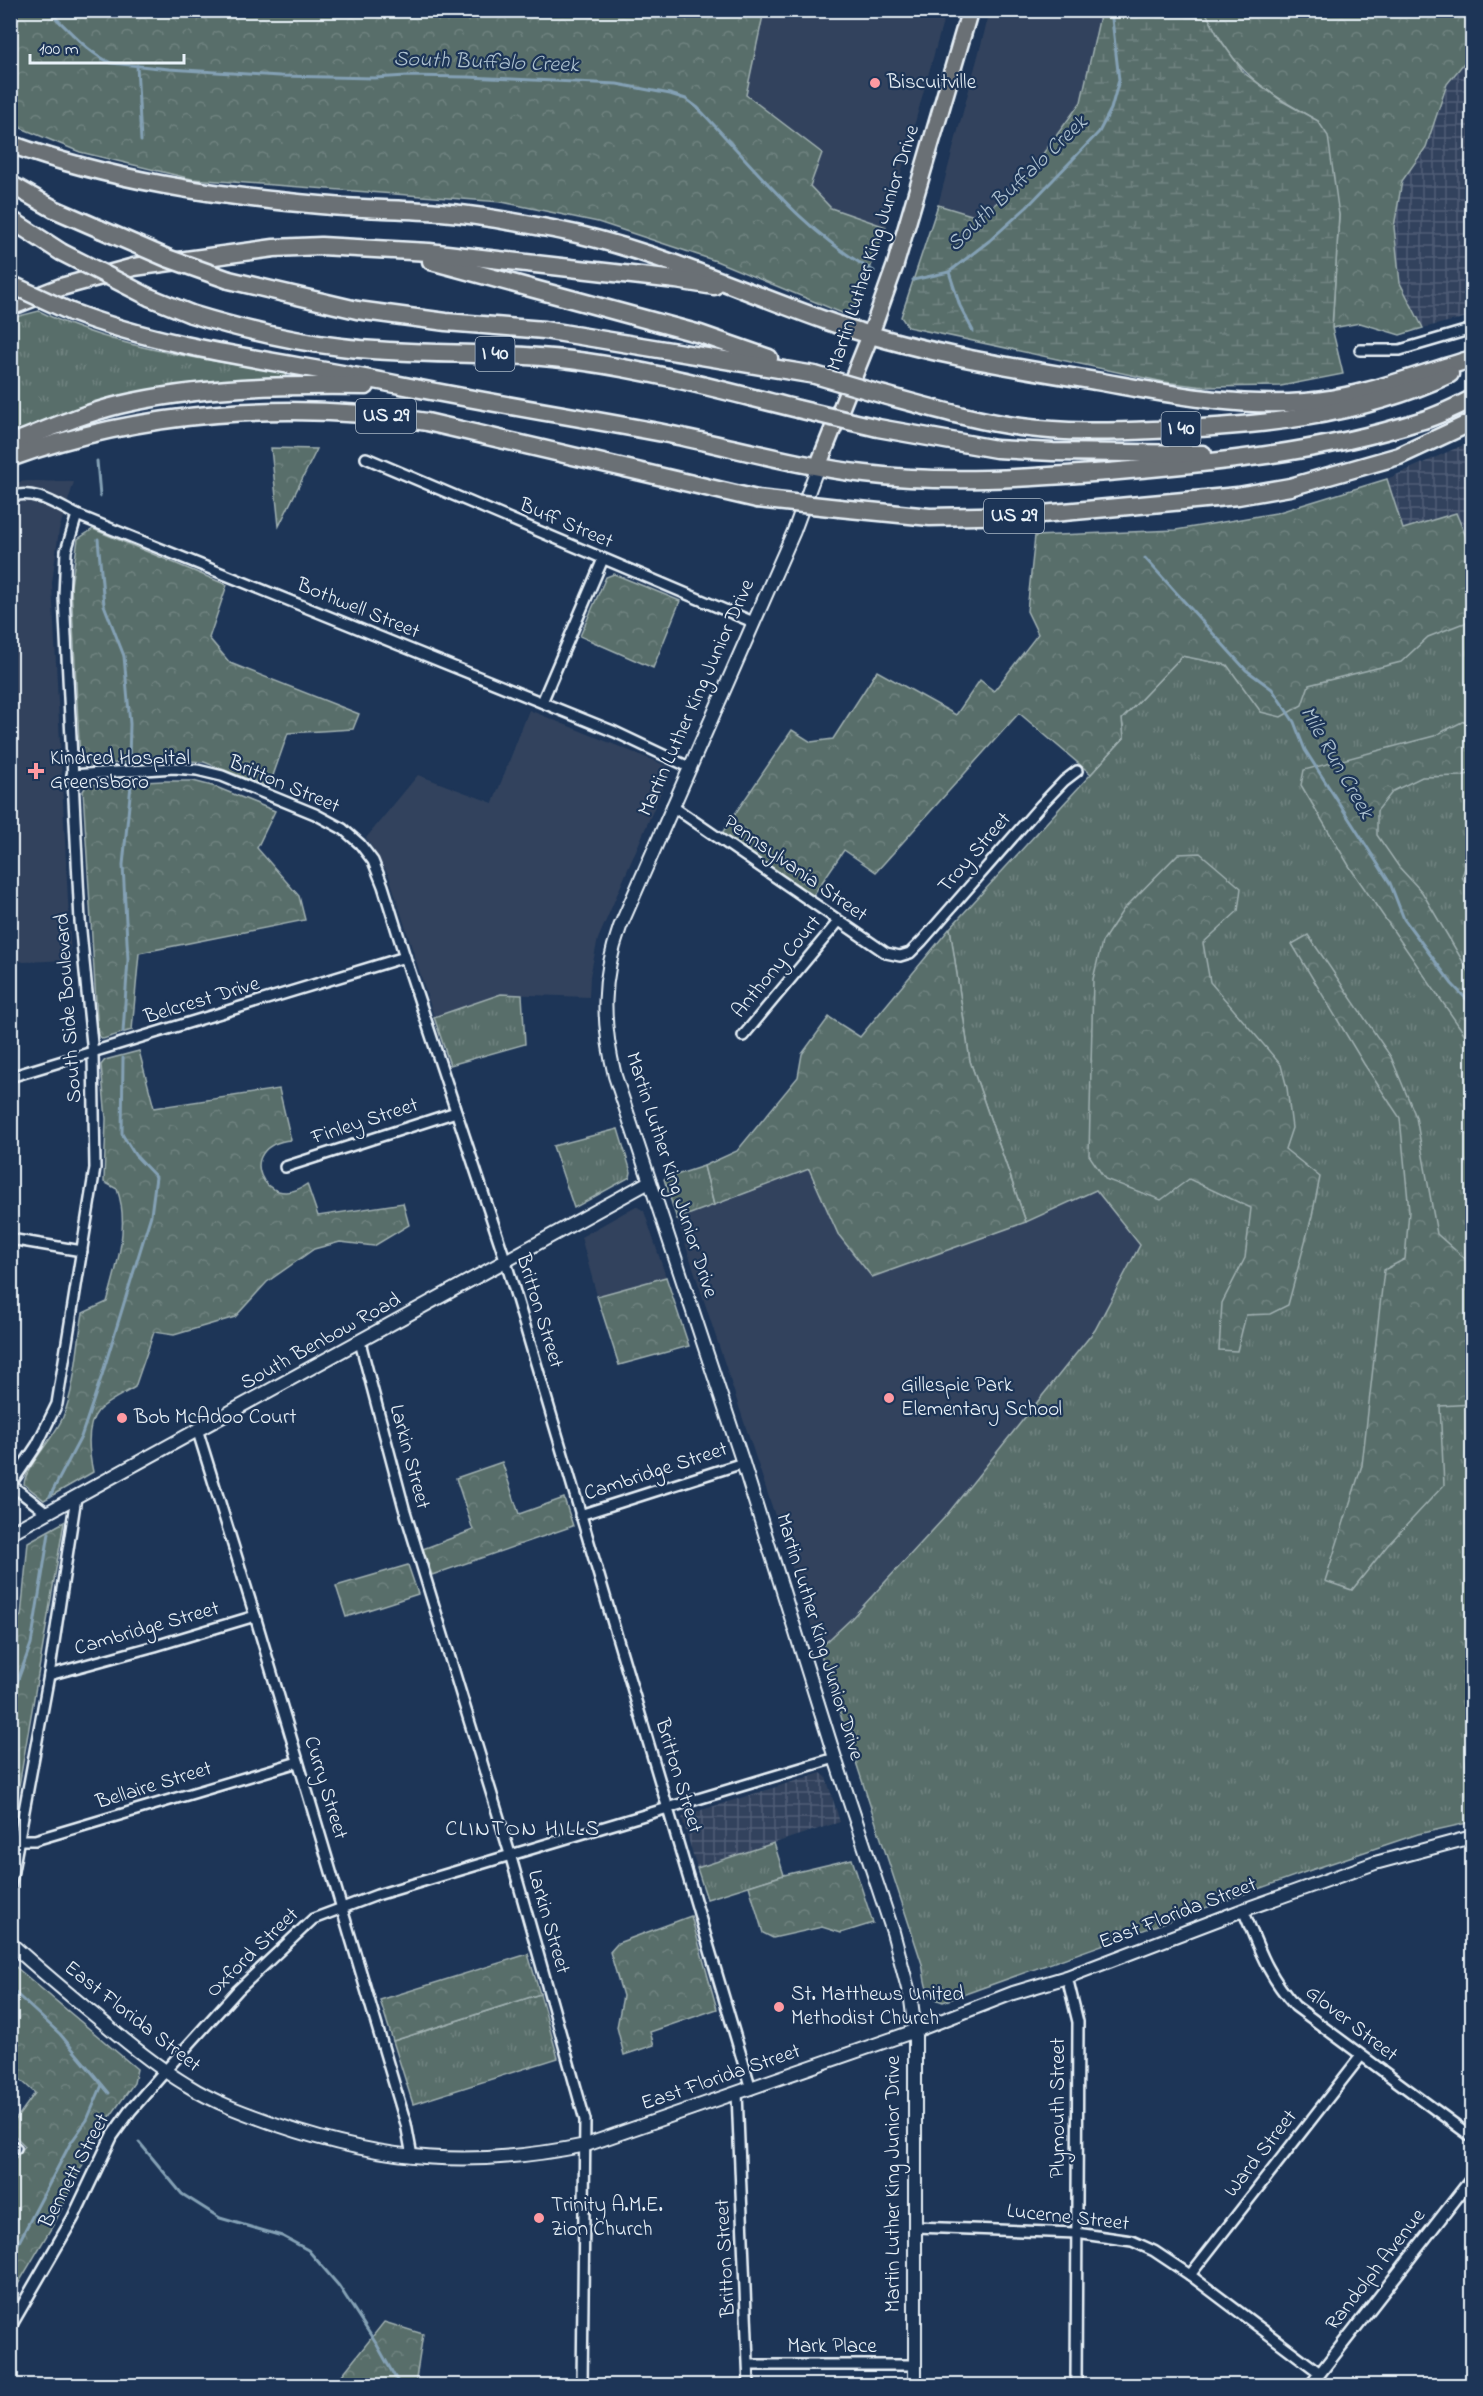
<svg xmlns="http://www.w3.org/2000/svg" width="1483" height="2396" font-family="'Indie Flower',sans-serif">
  <style>
    .built { fill: #31425d }
    .industrial { fill: url(#industrial-grid) }
    .grass { fill: url(#grass-tufts); stroke: #a0b0b1; stroke-width: 1.5 }
    .forest { fill: url(#forest-crowns); stroke: #a0b0b1; stroke-width: 1.5 }
    .wetland { fill: url(#wetland-marsh); stroke: #a0b0b1; stroke-width: 1.5 }
    .lines { fill: none; stroke-linecap: round; stroke-linejoin: round }
    .stream { stroke: #84a1b5; stroke-width: 3 }
    .minor-casing { stroke: #e8f1f8; stroke-width: 14 }
    .tertiary-casing { stroke: #e8f1f8; stroke-width: 15 }
    .secondary-casing { stroke: #e8f1f8; stroke-width: 16 }
    .trunk-casing { stroke: #e8f1f8; stroke-width: 20 }
    .motorway-casing { stroke: #e8f1f8; stroke-width: 21 }
    .minor { stroke: #1d3557; stroke-width: 9 }
    .tertiary { stroke: #1d3557; stroke-width: 10 }
    .secondary { stroke: #1d3557; stroke-width: 12 }
    .trunk { stroke: #6b6f75; stroke-width: 15 }
    .motorway { stroke: #6b6f75; stroke-width: 16 }
    .motorway-bridge-casing { stroke: #e8f1f8; stroke-width: 21; stroke-linecap: butt }
    .motorway-bridge { stroke: #6b6f75; stroke-width: 16 }
    .poi-dot { fill: #ff9aa2; stroke: #1d3557; stroke-width: 2 }
    .labels { text-anchor: middle; dominant-baseline: central; stroke-width: 4.5; stroke-linejoin: round; paint-order: stroke }
    .shield { fill: #1d3557; stroke: #abb9c8; stroke-width: 1.5 }
    .shield-label { font-size: 20px; font-weight: bold; fill: #e8f1f8 }
    .poi-label { font-size: 21px; fill: #e8f1f8; stroke: #1d3557; text-anchor: start }
    .street-label { font-size: 21px; fill: #e8f1f8; stroke: #1d3557 }
    .water-label { font-size: 22px; font-style: italic; fill: #aec2d1; stroke: #1d3557 }
    .neighbourhood-label { font-size: 22px; letter-spacing: 1.5px; fill: #e8f1f8; stroke: #1d3557 }
  </style>
  <defs>
    <pattern id="industrial-grid" width="8" height="8" patternUnits="userSpaceOnUse" patternTransform="scale(1.5)"><rect width="8" height="8" fill="#31425d"/><path d="M0 4h8M4 0v8" fill="none" stroke="#4f5e75"/></pattern>
    <pattern id="grass-tufts" width="24" height="20" patternUnits="userSpaceOnUse" patternTransform="scale(1.5)"><rect width="24" height="20" fill="#586e6a"/><path d="M3 7l-1-3M5 7V3M7 7l1-3M15 17l-1-3M17 17v-4M19 17l1-3" fill="none" stroke="#708380"/></pattern>
    <pattern id="forest-crowns" width="20" height="18" patternUnits="userSpaceOnUse" patternTransform="scale(1.5)"><rect width="20" height="18" fill="#586e6a"/><path d="M2 6a3 3 0 1 1 6 0M12 15a3 3 0 1 1 6 0" fill="none" stroke="#708380"/></pattern>
    <pattern id="wetland-marsh" width="20" height="14" patternUnits="userSpaceOnUse" patternTransform="scale(1.5)"><rect width="20" height="14" fill="#586e6a"/><path d="M1 5h8M5 5V1M11 12h8M15 12V8" fill="none" stroke="#708380"/></pattern>
  </defs>
  <rect width="100%" height="100%" fill="#1d3557"/>
  <filter id="ink" filterUnits="userSpaceOnUse"><feTurbulence type="fractalNoise" baseFrequency=".0167" numOctaves="2"/><feDisplacementMap in="SourceGraphic" scale="12" xChannelSelector="R" yChannelSelector="G"/><feConvolveMatrix kernelMatrix="1 2 1 2 8 2 1 2 1" color-interpolation-filters="sRGB"/></filter>
  <g filter="url(#ink)">
    <g class="built">
      <path d="M764 11H946L886 227 831 208 810 186 746 95Z"/>
      <path d="M990 11H1101V15L1081 102 1020 185 978 217 938 205Z"/>
      <path d="M28 481 74 482 59 530 52 583 71 960 24 962 11 959 10 483Z"/>
      <path d="M529 710 667 766 670 771 598 939 590 976 589 997 501 994 434 1017 389 876 366 838 418 775 493 803Z"/>
      <path d="M809 1169 838 1234 872 1277 1026 1222 1096 1190 1140 1245 1095 1330 945 1517 851 1619 819 1649 677 1219Z"/>
      <path d="M636 1206 644 1211 666 1277 597 1296 581 1237Z"/>
    </g>
    <g class="industrial">
      <path d="M1472 53V316L1423 328 1400 283 1394 227 1402 181 1426 147 1447 84Z"/>
      <path d="M1472 441V551L1456 513 1403 529 1387 479Z"/>
      <path d="M821 1773 826 1777 840 1822 697 1868 682 1818 685 1815Z"/>
    </g>
    <g class="grass">
      <path d="M39 311C115 349 204 359 287 373L286 379 122 399 71 411 11 435V318Z"/>
      <path d="M1472 604V1822L1418 1834 1311 1870 943 2002C923 1996 926 1982 922 1964L819 1649 851 1619 945 1517 1095 1330 1140 1245 1096 1190 1026 1222 970 1061 950 928 1124 738 1122 719 1182 656 1228 665Z"/>
      <path d="M501 994 522 995 525 1044 450 1065 434 1017Z"/>
      <path d="M618 1129 631 1172 630 1177 574 1208 553 1146Z"/>
      <path d="M704 1166 714 1205 677 1219 664 1179Z"/>
      <path d="M774 1843 784 1875 707 1899 697 1868Z"/>
      <path d="M540 1994 558 2058 413 2104 393 2041Z"/>
    </g>
    <g class="forest">
      <path d="M10 11H764L746 95 822 153 810 186 831 208 886 227 855 308 842 313 716 261 598 222 502 202 192 179 80 152 11 124Z"/>
      <path d="M1205 11H1472V53L1447 84 1426 147 1402 181 1394 227 1400 283 1423 328 1400 335 1360 323 1332 328 1339 215 1318 121C1260 89 1234 71 1205 11Z"/>
      <path d="M271 448 317 449 279 526Z"/>
      <path d="M1387 479 1403 529 1456 513 1472 551V622L1461 624 1428 637 1401 662 1309 685 1302 705 1281 717 1261 712 1227 665 1182 656 1122 719 1124 738 1091 774 1019 713 876 872 844 850 812 897 722 833 792 730 811 742 833 739 877 671 956 715 980 680 994 691 1038 634 1027 611 1035 536 1176 530 1276 513Z"/>
      <path d="M93 529 227 585 209 638 230 663 359 714 353 729 288 733 269 787 204 762 175 760 84 765 80 761 71 586 78 539Z"/>
      <path d="M614 574 680 601 653 668 580 636 606 577Z"/>
      <path d="M1472 717V773L1462 776 1422 777 1393 791 1377 811V835L1399 867 1422 892 1472 977V1045L1351 869 1301 785 1304 770 1434 736Z"/>
      <path d="M163 781H193L216 787 275 811 257 848 299 896 305 920 139 953 132 1030 103 1039 98 1035 83 791 87 785Z"/>
      <path d="M1472 850V901L1462 876Z"/>
      <path d="M1200 853 1241 888 1238 911 1203 943 1210 982 1281 1065 1287 1088 1292 1128 1285 1149 1320 1177 1312 1216 1288 1305 1270 1314 1246 1315 1237 1351 1219 1350 1222 1303 1245 1258 1251 1208 1189 1179 1161 1200 1105 1179 1089 1155 1093 979 1102 942 1123 910 1178 854Z"/>
      <path d="M950 928 970 1061 1026 1222 872 1277 838 1234 809 1169 714 1205 704 1166 737 1151 798 1077 802 1054 829 1017 860 1037Z"/>
      <path d="M1308 935 1391 1057 1416 1117 1437 1234 1472 1265V1404L1440 1406 1444 1485 1387 1546 1352 1590 1325 1581 1362 1465 1384 1270 1405 1259 1409 1211 1400 1118 1364 1064 1292 944Z"/>
      <path d="M139 1051 154 1108 279 1089 291 1140C233 1145 264 1215 307 1184L318 1216 403 1203 409 1225 374 1246 340 1242 314 1249 267 1282 235 1317 174 1335 154 1332 135 1387C124 1394 107 1401 98 1411 85 1426 89 1454 93 1472L44 1500 24 1484C25 1467 55 1437 63 1417 76 1385 77 1346 83 1313L107 1302C117 1267 130 1224 117 1189L104 1182 106 1119 101 1065 105 1060Z"/>
      <path d="M666 1277 689 1346 619 1365 597 1296Z"/>
      <path d="M502 1462 519 1514 564 1498 573 1526 432 1575 423 1549 473 1530 456 1478Z"/>
      <path d="M64 1522 11 1833V1622L21 1616 28 1542Z"/>
      <path d="M408 1565 418 1594 346 1617 336 1586Z"/>
      <path d="M852 1859 873 1923 841 1933 822 1927 773 1938 763 1933 749 1886 784 1875Z"/>
      <path d="M691 1916 717 2009 650 2032 654 2045 624 2055 617 2027 623 1996 610 1952 618 1943Z"/>
      <path d="M528 1954 540 1994 393 2041 380 2000Z"/>
      <path d="M11 1963 137 2069 134 2083 97 2135 56 2220 11 2296V2164L25 2146 11 2132V2126L35 2093 11 2071Z"/>
      <path d="M384 2322 423 2334 415 2385H334Z"/>
    </g>
    <path class="wetland" d="M1101 11H1205L1219 38 1244 73 1282 101 1318 121 1328 136 1339 215 1332 328 1343 374 1281 386 1204 387 1164 382 908 327 901 317 938 205 978 217 1020 185 1081 102Z"/>
    <g class="lines">
      <g class="stream">
        <path d="M47 10C68 28 86 52 111 63L169 69 280 76 375 78 406 76 468 77 617 84 670 94 686 99 698 108C753 165 803 233 874 271"/>
        <path d="M137 65 141 141"/>
        <path d="M949 272 960 306 973 331"/>
        <path d="M913 280 949 272 989 241 1027 207 1099 132 1111 109 1119 80 1111 10"/>
        <path d="M97 461 100 496"/>
        <path d="M98 539 104 605 124 656 130 724 129 760"/>
        <path d="M1145 558 1246 670 1272 689 1294 722 1305 750 1390 883 1404 919 1452 984 1472 1005"/>
        <path d="M123 1032 128 960 123 865 131 785"/>
        <path d="M50 1496 81 1437 102 1375 151 1215 156 1177 135 1155 122 1134 123 1058"/>
        <path d="M10 1717 16 1685 31 1644 49 1533"/>
        <path d="M10 1988 60 2034 109 2093"/>
        <path d="M139 2142 182 2194 220 2218 282 2236 308 2250 339 2286 377 2345 400 2386"/>
        <path d="M10 2259 70 2144 87 2120 102 2085"/>
      </g>
      <g class="minor-casing">
        <g id="minor">
          <path d="M1360 350H1400L1472 329"/>
          <path d="M366 458 753 622"/>
          <path d="M10 497C33 488 57 505 77 515L615 732 689 767"/>
          <path d="M542 702 603 559"/>
          <path d="M72 775 174 768 197 770 222 776 315 814 343 829 360 844 373 861 383 886 405 957 506 1262 751 2089"/>
          <path d="M672 806 886 953 900 956 910 953 922 941 1041 805 1064 781 1077 771"/>
          <path d="M743 1036 838 922"/>
          <path d="M10 1077 405 957"/>
          <path d="M285 1167 456 1112"/>
          <path d="M10 1239 82 1251"/>
          <path d="M360 1342 404 1508 510 1854 585 2120 582 2386"/>
          <path d="M198 1432 255 1616 406 2124 412 2156"/>
          <path d="M10 1484 47 1513"/>
          <path d="M11 1484 37 1445 57 1404 95 1168 93 1054 80 921 64 596 66 551 77 515"/>
          <path d="M580 1515 743 1463"/>
          <path d="M49 1675 155 1646 255 1616"/>
          <path d="M19 1840H35L298 1762"/>
          <path d="M10 1887 49 1675 76 1497"/>
          <path d="M1243 1910C1259 1948 1266 1973 1295 2006L1472 2137"/>
          <path d="M1067 1977 1078 2022 1076 2386"/>
          <path d="M165 2071 238 1990 313 1919 377 1895 835 1758"/>
          <path d="M737 2093 749 2386"/>
          <path d="M10 2144 16 2148"/>
          <path d="M915 2227 1076 2233 1132 2241 1154 2251 1190 2275 1320 2373"/>
          <path d="M1190 2275 1361 2056"/>
          <path d="M749 2365H915"/>
        </g>
      </g>
      <g class="tertiary-casing">
        <g id="tertiary">
          <path d="M10 2327 73 2218 112 2136 130 2111 165 2071"/>
          <path d="M1310 2386 1472 2178"/>
        </g>
      </g>
      <g class="secondary-casing">
        <g id="secondary">
          <path d="M818 466 794 531 620 927C601 980 602 1022 615 1076L743 1463 835 1758 893 1932 911 2000 915 2031V2386"/>
          <path d="M10 1533 649 1182"/>
          <path d="M10 1943C41 1971 72 1997 104 2023 130 2045 157 2067 187 2085 215 2103 247 2114 278 2125 386 2162 475 2168 586 2145L915 2031 1013 1993 1067 1977 1243 1910 1375 1863 1472 1837"/>
        </g>
      </g>
      <g class="trunk-casing">
        <path id="trunk" d="M818 466 870 336 895 266 970 10"/>
      </g>
      <g class="motorway-casing">
        <g id="motorway">
          <path d="M10 144C110 180 215 196 320 205 360 209 401 209 441 212 478 215 516 222 553 229 647 247 734 288 824 320 911 351 1004 366 1096 381 1165 393 1235 408 1305 402 1362 398 1418 374 1472 359"/>
          <path d="M10 184 54 209 100 229"/>
          <path d="M10 219 61 252"/>
          <path d="M431 261 700 334 769 358"/>
          <path d="M229 280 357 310 446 322 544 330 815 375"/>
          <path d="M10 307 61 287 134 267 274 248 321 246 429 252 676 280 714 286"/>
          <path d="M71 312C176 352 290 362 400 385 489 403 578 417 668 434 733 447 798 466 865 474 945 484 1028 478 1108 472 1212 463 1320 453 1420 421 1438 416 1455 407 1472 399"/>
          <path d="M191 314C240 329 289 341 341 347 422 357 505 350 586 362 657 372 728 392 798 409"/>
          <path d="M884 395C929 407 975 421 1021 427 1065 433 1109 432 1153 430 1252 427 1359 417 1450 374"/>
          <path d="M878 428 996 449 1053 452 1203 454"/>
          <path d="M10 444C46 430 82 414 119 405 200 386 283 385 366 386"/>
          <path d="M10 458C141 411 290 400 427 422L757 499"/>
          <path d="M839 508 930 517 1031 515 1238 496 1290 487 1399 456 1472 422"/>
        </g>
      </g>
      <use href="#minor" class="minor"/>
      <use href="#tertiary" class="tertiary"/>
      <use href="#secondary" class="secondary"/>
      <use href="#trunk" class="trunk"/>
      <use href="#motorway" class="motorway"/>
      <g class="motorway-bridge-casing">
        <g id="motorway-bridge">
          <path d="M100 229 167 258 229 280"/>
          <path d="M61 252 149 297 191 314"/>
          <path d="M10 284 71 312"/>
          <path d="M815 375 884 395"/>
          <path d="M798 409 878 428"/>
          <path d="M757 499 839 508"/>
        </g>
      </g>
      <use href="#motorway-bridge" class="motorway-bridge"/>
    </g>
  </g>
  <g class="poi-dot">
    <circle cx="875" cy="83" r="6"/>
    <path d="M33 762h6v6h6v6h-6v6h-6v-6h-6v-6h6z"/>
    <circle cx="889" cy="1398" r="6"/>
    <circle cx="122" cy="1418" r="6"/>
    <circle cx="779" cy="2007" r="6"/>
    <circle cx="539" cy="2218" r="6"/>
  </g>
  <g class="labels">
    <g class="shield">
      <rect x="475.5" y="337" width="39" height="34" rx="4.5"/>
      <rect x="356" y="399" width="60" height="34" rx="4.5"/>
      <rect x="1161.5" y="412" width="39" height="34" rx="4.5"/>
      <rect x="984" y="499" width="60" height="34" rx="4.5"/>
    </g>
    <g class="shield-label">
      <text x="495" y="354">I 40</text>
      <text x="386" y="416">US 29</text>
      <text x="1181" y="429">I 40</text>
      <text x="1014" y="516">US 29</text>
    </g>
    <g class="poi-label">
      <text x="887" y="83">Biscuitville</text>
      <text x="50" y="759">Kindred Hospital<tspan x="50" dy="24">Greensboro</tspan></text>
      <text x="901" y="1386">Gillespie Park<tspan x="901" dy="24">Elementary School</tspan></text>
      <text x="134" y="1418">Bob McAdoo Court</text>
      <text x="791" y="1995">St. Matthews United<tspan x="791" dy="24">Methodist Church</tspan></text>
      <text x="551" y="2206">Trinity A.M.E.<tspan x="551" dy="24">Zion Church</tspan></text>
    </g>
    <g class="street-label">
      <text transform="translate(874 248) rotate(-72)">Martin Luther King Junior Drive</text>
      <text transform="translate(566 524) rotate(23)">Buff Street</text>
      <text transform="translate(358 609) rotate(22)">Bothwell Street</text>
      <text transform="translate(697 698) rotate(-66)">Martin Luther King Junior Drive</text>
      <text transform="translate(284 785) rotate(23)">Britton Street</text>
      <text transform="translate(975 853) rotate(-49)">Troy Street</text>
      <text transform="translate(795 869) rotate(35)">Pennsylvania Street</text>
      <text transform="translate(777 967) rotate(-50)">Anthony Court</text>
      <text transform="translate(202 1001) rotate(-17)">Belcrest Drive</text>
      <text transform="translate(69 1008) rotate(-94)">South Side Boulevard</text>
      <text transform="translate(365 1122) rotate(-18)">Finley Street</text>
      <text transform="translate(671 1175) rotate(72)">Martin Luther King Junior Drive</text>
      <text transform="translate(539 1311) rotate(73)">Britton Street</text>
      <text transform="translate(321 1342) rotate(-29)">South Benbow Road</text>
      <text transform="translate(409 1457) rotate(75)">Larkin Street</text>
      <text transform="translate(656 1472) rotate(-18)">Cambridge Street</text>
      <text transform="translate(147 1629) rotate(-16)">Cambridge Street</text>
      <text transform="translate(819 1637) rotate(73)">Martin Luther King Junior Drive</text>
      <text transform="translate(678 1776) rotate(73)">Britton Street</text>
      <text transform="translate(154 1786) rotate(-17)">Bellaire Street</text>
      <text transform="translate(325 1788) rotate(73)">Curry Street</text>
      <text transform="translate(1178 1914) rotate(-21)">East Florida Street</text>
      <text transform="translate(548 1922) rotate(74)">Larkin Street</text>
      <text transform="translate(253 1953) rotate(-44)">Oxford Street</text>
      <text transform="translate(132 2017) rotate(38)">East Florida Street</text>
      <text transform="translate(1351 2024) rotate(38)">Glover Street</text>
      <text transform="translate(721 2078) rotate(-19)">East Florida Street</text>
      <text transform="translate(1059 2108) rotate(-90)">Plymouth Street</text>
      <text transform="translate(1261 2154) rotate(-52)">Ward Street</text>
      <text transform="translate(75 2171) rotate(-62)">Bennett Street</text>
      <text transform="translate(894 2184) rotate(-90)">Martin Luther King Junior Drive</text>
      <text transform="translate(1068 2218) rotate(6)">Lucerne Street</text>
      <text transform="translate(726 2258) rotate(-93)">Britton Street</text>
      <text transform="translate(1376 2270) rotate(-52)">Randolph Avenue</text>
      <text x="832" y="2347">Mark Place</text>
    </g>
    <g class="water-label">
      <text transform="translate(486 63) rotate(2)">South Buffalo Creek</text>
      <text transform="translate(1018 184) rotate(-44)">South Buffalo Creek</text>
      <text transform="translate(1336 763) rotate(60)">Mile Run Creek</text>
    </g>
    <g class="neighbourhood-label">
      <text x="523" y="1830">CLINTON HILLS</text>
    </g>
  </g>
  <rect width="1483" height="2396" fill="none" stroke="#1d3557" stroke-width="36"/>
  <rect x="18" y="18" width="1447" height="2360" fill="none" stroke="#e8f1f8" stroke-width="2" filter="url(#ink)"/>
  <path d="M30 54v9h154v-9" fill="none" stroke="#e8f1f8" stroke-width="3"/>
  <text x="39" y="54" font-size="18" fill="#e8f1f8" stroke="#1d3557" stroke-width="4.5" paint-order="stroke">100 m</text>
</svg>
